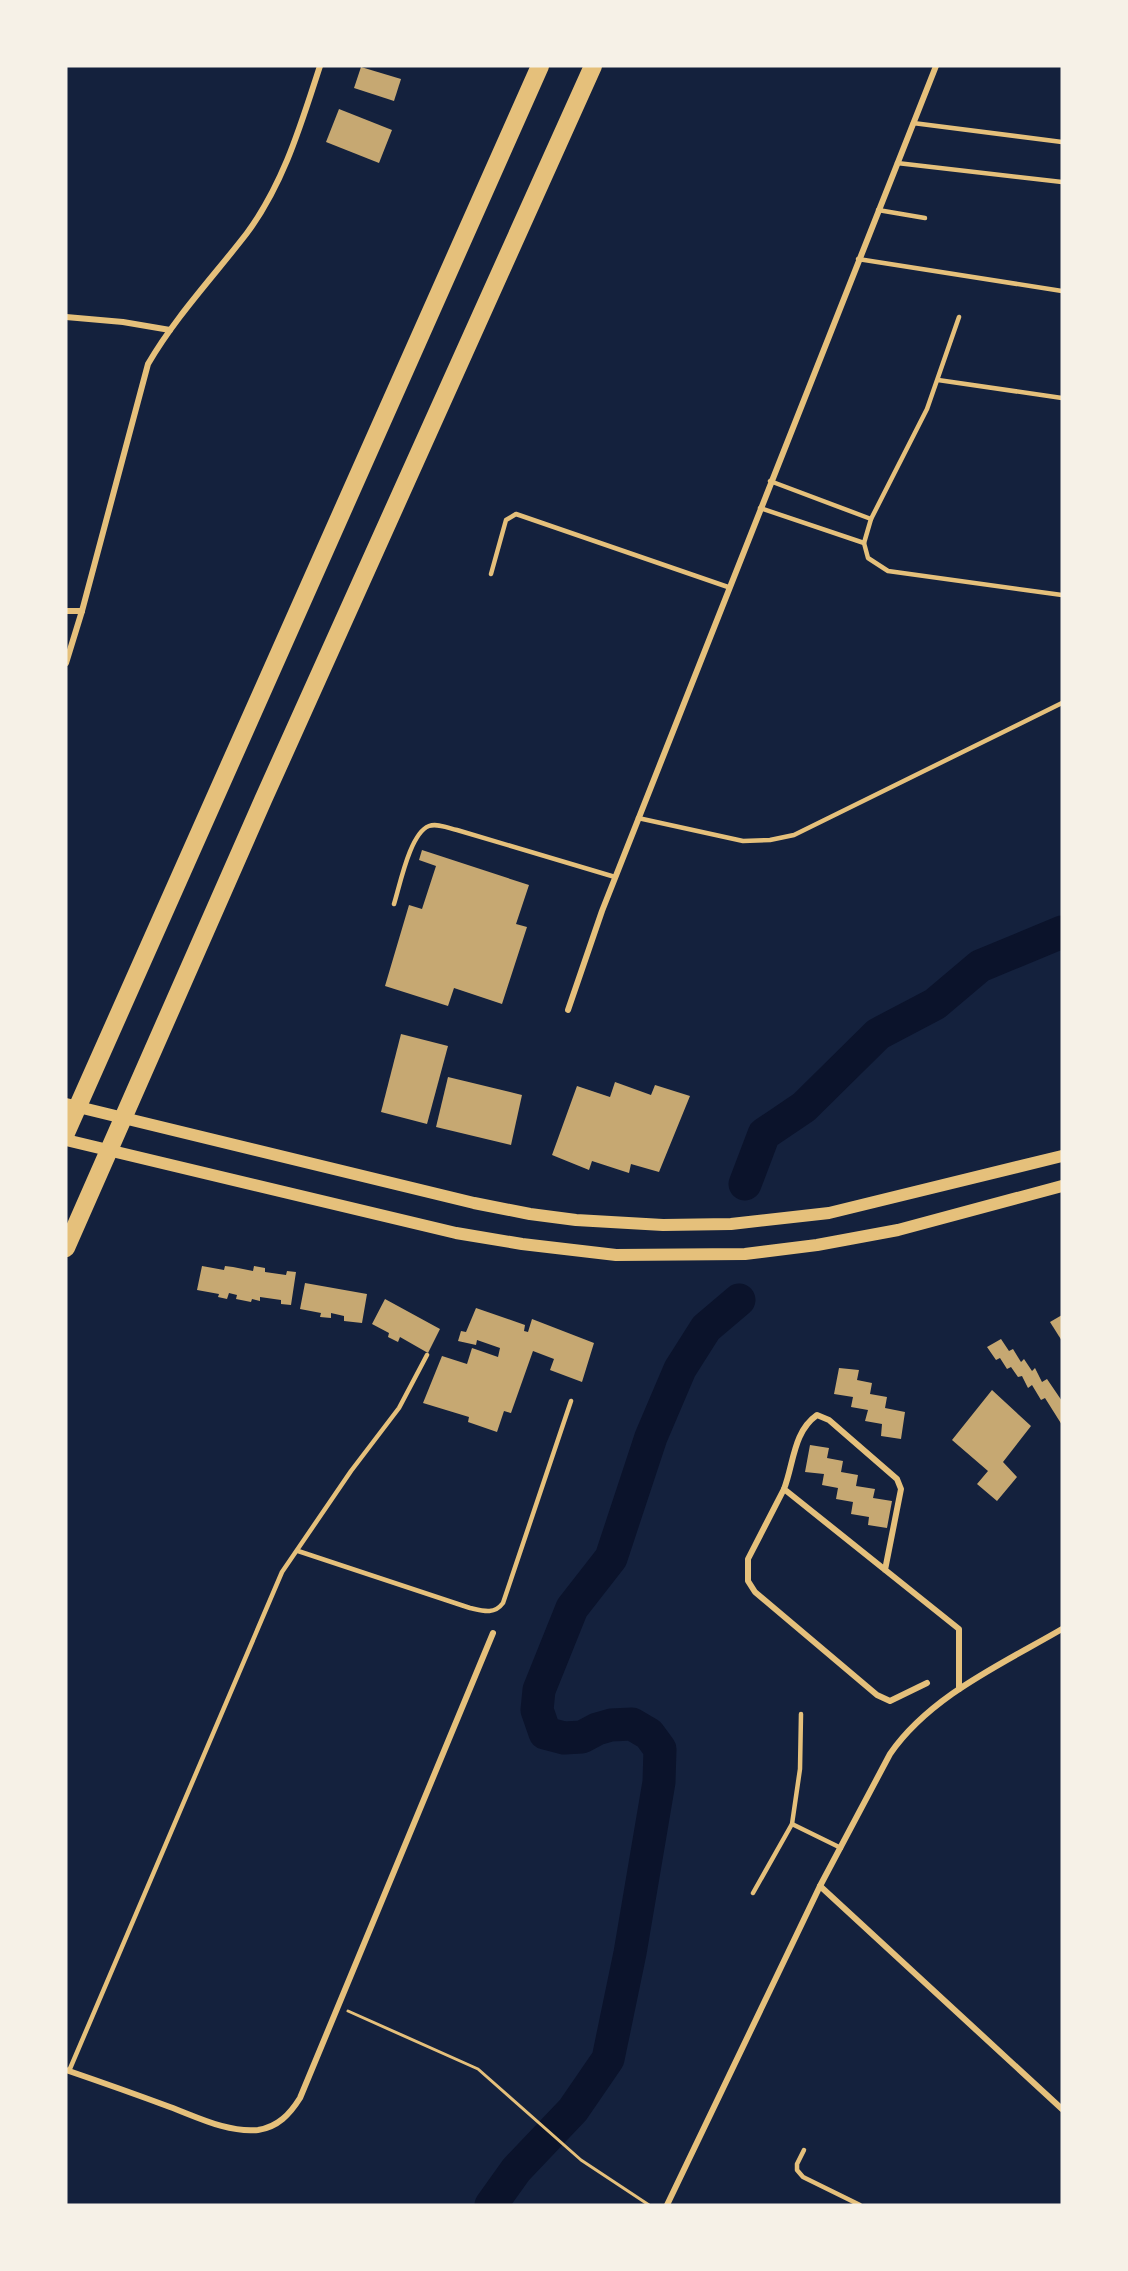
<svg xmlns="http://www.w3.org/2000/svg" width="1128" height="2271" font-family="'Times New Roman',serif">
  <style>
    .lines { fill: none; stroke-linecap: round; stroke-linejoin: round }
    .river { stroke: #0b132b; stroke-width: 33 }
    .building { fill: #c6a872 }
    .path { stroke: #e5c07b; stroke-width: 3 }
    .service { stroke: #e5c07b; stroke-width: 4.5 }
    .minor { stroke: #e5c07b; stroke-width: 6 }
    .secondary { stroke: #e5c07b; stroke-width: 12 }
    .motorway { stroke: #e5c07b; stroke-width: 18 }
  </style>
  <rect width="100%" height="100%" fill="#14213d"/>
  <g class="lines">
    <g class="river">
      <path d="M745 1184 764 1134 804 1107 878 1034 935 1004 980 966 1062 932"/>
      <path d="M491 2205 516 2170 573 2110 608 2059 630 1953 659 1782 660 1749 649 1734 632 1724 611 1725 597 1729 582 1737 564 1738 545 1733 537 1710 539 1690 572 1608 611 1558 651 1437 680 1369 706 1328 739 1300"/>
    </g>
  </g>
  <g class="building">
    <path d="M361 67 401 79 394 101 354 88Z"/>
    <path d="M339 109 392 130 379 163 326 142Z"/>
    <path d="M422 850 529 885 516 924 527 927 502 1004 454 988 448 1006 385 986 409 905 422 909 436 866 419 860Z"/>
    <path d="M401 1034 448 1046 427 1124 381 1112Z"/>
    <path d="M448 1077 522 1095 511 1145 436 1127Z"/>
    <path d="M615 1082 651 1095 655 1085 690 1096 659 1172 631 1164 629 1173 592 1161 589 1170 552 1155 577 1086 610 1097Z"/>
    <path d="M202 1266 224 1270 225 1266 233 1267 253 1271 254 1266 265 1268V1272L286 1275 287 1271 296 1272 291 1305 281 1304V1300L260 1297V1301L252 1299 251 1302 236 1299 237 1295 229 1293 227 1299 218 1297 219 1294 197 1290Z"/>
    <path d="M305 1283 367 1294 362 1323 344 1321V1316L331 1313V1318L320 1317 321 1313 300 1309Z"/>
    <path d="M385 1299 440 1329 428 1353 400 1337 398 1342 388 1337 389 1333 372 1324Z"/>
    <path d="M476 1308 525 1325 524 1331 528 1332 532 1319 594 1343 582 1382 550 1370 554 1359 533 1351 511 1413 504 1411 497 1432 468 1422 469 1417 423 1403 442 1356 467 1364 472 1348 498 1357 500 1348 477 1340 476 1345 458 1341 461 1331 466 1332Z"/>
    <path d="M1062 1315V1341L1050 1322Z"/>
    <path d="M1001 1339 1009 1351 1013 1349 1021 1362 1024 1359 1032 1371 1035 1368 1042 1382 1047 1379 1062 1401V1425L1045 1398 1041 1400 1032 1385 1028 1388 1022 1376 1018 1377 1011 1367 1007 1369 1000 1358 996 1360 987 1347Z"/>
    <path d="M839 1368 859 1370 857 1380 872 1383 870 1394 887 1397 885 1408 905 1412 901 1439 881 1436 882 1424 865 1421 868 1410 851 1407 853 1397 834 1394Z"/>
    <path d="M992 1390 1031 1426 1003 1462 1017 1477 997 1501 977 1484 988 1471 952 1440Z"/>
    <path d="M810 1445 829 1448 827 1458 843 1461 841 1472 858 1475 856 1486 875 1489 873 1498 892 1501 887 1528 868 1525 869 1517 851 1514 853 1502 836 1499 838 1488 822 1485 824 1474 805 1472Z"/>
  </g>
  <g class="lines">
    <path class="path" d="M348 2011 478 2069 581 2160 649 2205"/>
    <g class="service">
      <path d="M913 123 1062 142"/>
      <path d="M897 163 1062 182"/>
      <path d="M878 210 925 218"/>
      <path d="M858 259 1062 291"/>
      <path d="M959 317 927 409 871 519 864 543 868 558 888 571 1062 595"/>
      <path d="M938 380 1062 398"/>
      <path d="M770 481 871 519"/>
      <path d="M760 508 864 543"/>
      <path d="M491 574 506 520 516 514 728 587"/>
      <path d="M638 818 743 841 770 840 794 835 1062 703"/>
      <path d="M394 904C400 885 410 833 429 826 437 823 448 828 457 830L615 877"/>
      <path d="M298 1551 470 1608C483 1611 494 1615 503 1603L571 1401"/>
      <path d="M792 1824 841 1848"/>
      <path d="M753 1893 792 1824 800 1769 801 1714"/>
      <path d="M69 2071 282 1572 351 1471 399 1408 427 1355"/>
      <path d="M804 2150 797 2164V2170L803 2177 860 2205"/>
    </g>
    <g class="minor">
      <path d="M66 317 123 322 170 330"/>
      <path d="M66 611H82"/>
      <path d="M66 663 82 611 148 364C176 316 214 276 247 233 284 183 301 124 320 66"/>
      <path d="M568 1010 602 911 936 66"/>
      <path d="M784 1489 748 1559V1581L755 1592 877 1695 890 1701 927 1683"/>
      <path d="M885 1570 901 1489 897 1479 829 1420 817 1415C793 1432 794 1463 784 1489L959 1629V1689"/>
      <path d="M820 1886 1062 2109"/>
      <path d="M66 2070C101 2082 135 2094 170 2107 197 2117 228 2133 258 2130 278 2127 290 2114 300 2098L493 1633"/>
      <path d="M667 2205 820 1886 890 1754C930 1696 1002 1664 1062 1629"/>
    </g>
    <g class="secondary">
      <path d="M66 1104 474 1203 530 1214 576 1220 663 1225 731 1224 829 1213 1062 1156"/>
      <path d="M66 1140 456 1233 522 1244 616 1255 745 1254 817 1245 898 1230 1062 1186"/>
    </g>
    <g class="motorway">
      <path d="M66 1133 540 66"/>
      <path d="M66 1248 263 800 593 66"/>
    </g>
  </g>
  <rect width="1128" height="2271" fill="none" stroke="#f6f1e7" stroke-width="135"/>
</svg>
